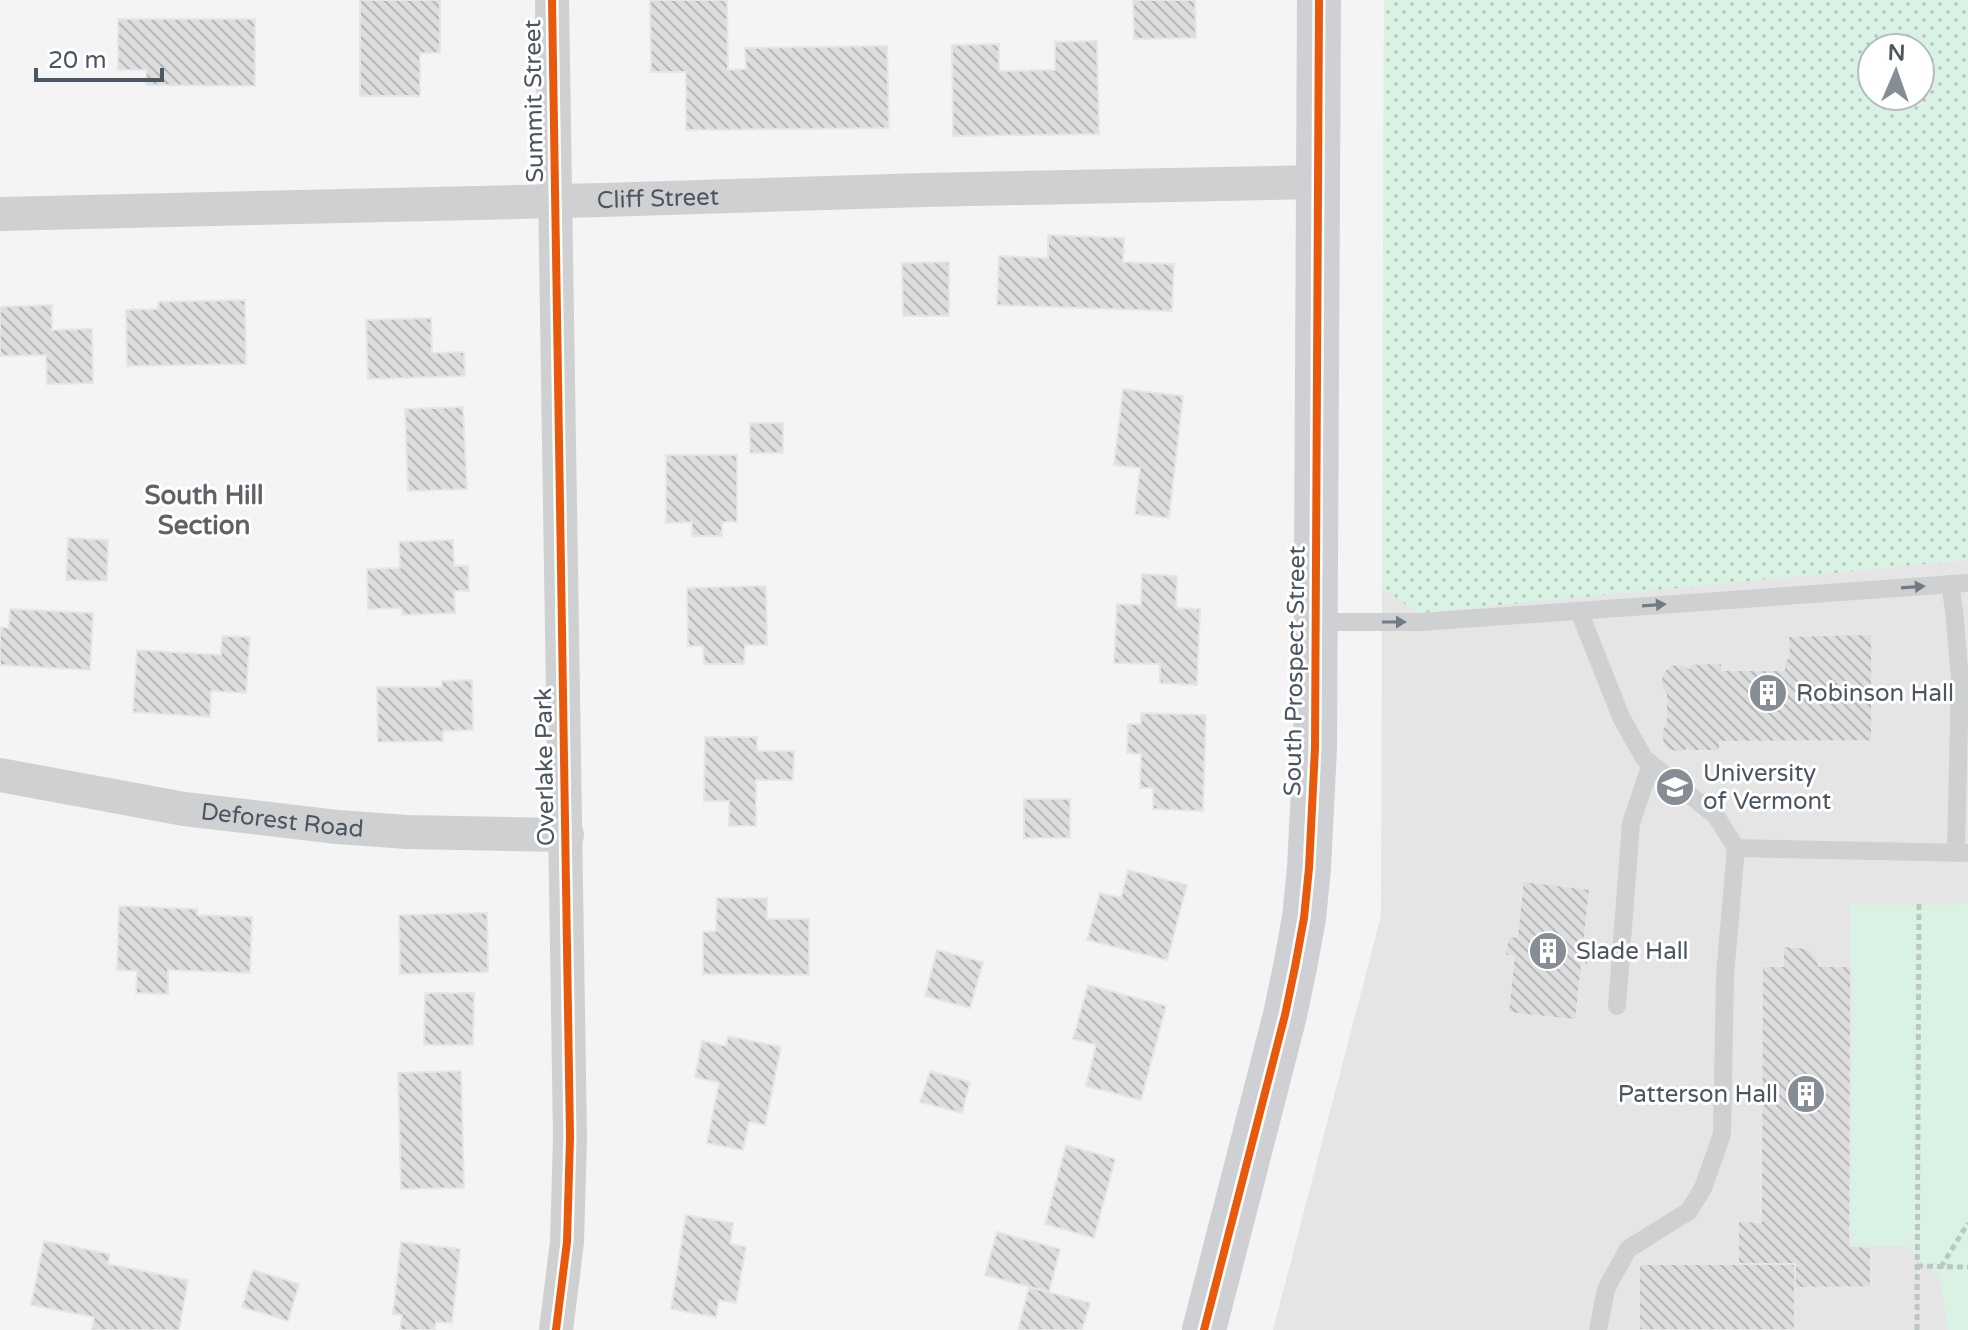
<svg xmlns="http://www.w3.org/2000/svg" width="1968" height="1330" font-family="'Varela Round',sans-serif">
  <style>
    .education { fill: #e6e5e6; fill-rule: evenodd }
    .grass { fill: #d9f2e3 }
    .park { fill: url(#park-dots); fill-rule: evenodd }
    .building { fill: url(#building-back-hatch); stroke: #e5e6e7; stroke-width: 2 }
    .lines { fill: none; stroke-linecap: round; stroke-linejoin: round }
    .path { stroke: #bcc7c4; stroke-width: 5; stroke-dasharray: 6 4; stroke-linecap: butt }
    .lane { stroke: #ced0d2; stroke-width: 18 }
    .street { stroke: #ced0d2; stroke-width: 34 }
    .secondary { stroke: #ced0d4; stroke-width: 44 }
    .cycleway-casing { stroke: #fff; stroke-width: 13 }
    .cycleway { stroke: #e8590c; stroke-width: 8 }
    .oneway { fill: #727b83 }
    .labels { text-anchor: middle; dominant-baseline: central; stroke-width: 6; stroke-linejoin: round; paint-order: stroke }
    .street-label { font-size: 24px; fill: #4a5661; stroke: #fff }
    .poi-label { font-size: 24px; fill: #4a5661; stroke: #fff; text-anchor: start }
    .neighbourhood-label { font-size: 26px; font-weight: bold; fill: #5f6368; stroke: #fff }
  </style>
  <defs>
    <pattern id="park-dots" width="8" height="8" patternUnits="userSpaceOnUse" patternTransform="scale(2)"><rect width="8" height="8" fill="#d9f2e3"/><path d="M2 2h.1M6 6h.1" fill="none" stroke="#b2c7bb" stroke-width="1.8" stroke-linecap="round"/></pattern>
    <pattern id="building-back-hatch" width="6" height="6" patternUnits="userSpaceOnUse" patternTransform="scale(2)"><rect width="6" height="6" fill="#ddddde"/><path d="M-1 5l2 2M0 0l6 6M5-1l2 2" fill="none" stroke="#b5b6b7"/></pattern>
  </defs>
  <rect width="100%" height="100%" fill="#f4f4f4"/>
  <path class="education" d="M1384 0H1968V1330H1273L1381 916ZM1872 48H1920V96H1872Z"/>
  <path class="grass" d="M1968 904V1330H1948L1940 1279 1906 1246H1850L1851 905Z"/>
  <path class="park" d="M1384 0H1968V560L1417 613 1382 587ZM1872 48H1920V96H1872Z"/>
  <g class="building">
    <path d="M360 0H440V53H420V96H360Z"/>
    <path d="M650 0H727L728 70 746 69 745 48 887 46 889 128 686 130V72H651Z"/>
    <path d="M1133 0H1195L1196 38 1134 39Z"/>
    <path d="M118 19H255V86L146 85V70H118Z"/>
    <path d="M1097 41 1099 134 953 136 952 45 999 44V71L1055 70V42Z"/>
    <path d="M1048 235 1124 238 1123 262 1174 264 1172 311 997 305 999 256 1048 258Z"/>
    <path d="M949 262V316H903L902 263Z"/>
    <path d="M245 300 246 364 127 366 126 310 158 309 159 302Z"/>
    <path d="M52 305V330L92 329 93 383 47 384 46 355 0 356V307Z"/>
    <path d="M431 318 432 353 464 352 465 376 368 379 366 320Z"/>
    <path d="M1123 389 1183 396 1169 518 1135 514 1140 468 1114 465Z"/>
    <path d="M463 407 467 489 408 491 405 409Z"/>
    <rect x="750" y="423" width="33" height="30"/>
    <path d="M666 455H737V522H722V536H692V522L666 523Z"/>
    <path d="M68 538 108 540 107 581 66 580Z"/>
    <path d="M453 540 454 566H468L469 591H454L455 613 402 615V608L368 609 367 569 400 568 399 542Z"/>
    <path d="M1142 574 1177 576 1176 608 1200 609 1197 685 1160 683V664L1114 663 1117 604 1141 605Z"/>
    <path d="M766 586 767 645H745L744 664H704L703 646H688L687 588Z"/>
    <path d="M10 609 93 613 90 670 0 665V627L9 628Z"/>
    <path d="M1872 634V741L1720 742V751H1688V749L1681 753 1668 750 1663 744 1661 732 1666 723V694L1661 687V680L1663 672 1671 665 1681 664 1689 668V664L1722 663V670H1784V663L1789 656 1788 636Z"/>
    <path d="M222 636 250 637 246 693 211 691 210 717 133 712 137 650 221 655Z"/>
    <path d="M472 680 473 730 443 731V741L378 742 377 687H442V681Z"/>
    <path d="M1141 713 1206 715 1203 811 1153 809V788H1140L1141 754 1127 753 1128 724H1141Z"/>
    <path d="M705 737H757V751H794L793 780H756V826H729V801H704Z"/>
    <rect x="1024" y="799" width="46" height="39"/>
    <path d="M1128 870 1187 885 1167 960 1087 940 1100 893 1121 898Z"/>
    <path d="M1523 881 1590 889 1584 945 1590 946 1588 965 1582 964 1576 1020 1508 1013 1514 956H1505L1508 936 1517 937Z"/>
    <path d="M717 898H767V919H809V975L703 974V932L716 931Z"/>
    <path d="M119 906 197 909V915L252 917 250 973 168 970V994L136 993 137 971 117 970Z"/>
    <path d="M487 913 488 972 400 974 399 915Z"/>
    <path d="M1783 946 1807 948 1816 955 1819 966H1851L1850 1246 1871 1247V1287L1795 1288V1264H1738V1221L1761 1222 1762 966H1783Z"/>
    <path d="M937 950 983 962 970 1008 925 996Z"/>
    <path d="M1088 985 1166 1006 1141 1100 1086 1086 1096 1045 1073 1039Z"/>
    <path d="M425 993H474L473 1045H424Z"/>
    <path d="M728 1036 781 1047 765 1125 749 1122 743 1150 707 1143 719 1083 695 1077 702 1041 726 1046Z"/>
    <path d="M461 1071 464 1188 401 1189 398 1073Z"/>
    <path d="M930 1071 970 1082 962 1113 920 1102Z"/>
    <path d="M1066 1145 1115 1159 1094 1238 1045 1224Z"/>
    <path d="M686 1215 733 1223 730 1244 746 1247 736 1303 719 1300 716 1317 671 1309Z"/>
    <path d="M997 1232 1060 1249 1049 1292 985 1275Z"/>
    <path d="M44 1241 110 1254 108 1264 188 1280 179 1330H92L94 1317 31 1305Z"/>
    <path d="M401 1242 460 1249 452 1323 436 1322 435 1330H400L402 1315 393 1314Z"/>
    <rect x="1639" y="1264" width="156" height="66"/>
    <path d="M253 1270 299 1284 288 1321 242 1307Z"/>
    <path d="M1029 1287 1090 1303 1082 1330H1018Z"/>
  </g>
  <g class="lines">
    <g class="path">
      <path d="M1917 1266 1968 1267"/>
      <path d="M1941 1267 1968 1223"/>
      <path d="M1917 1330 1919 904"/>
    </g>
    <g class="lane">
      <path d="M1950 584 1954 610 1960 679 1968 681"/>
      <path d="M1579 611 1621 717 1644 758 1716 816 1736 848 1725 975 1722 1134 1703 1188 1689 1211 1628 1249 1606 1289 1598 1330"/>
      <path d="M1316 622H1421L1968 583"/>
      <path d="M1736 848 1968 853"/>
      <path d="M1956 853 1960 679"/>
      <path d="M1617 1006 1631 823 1651 764"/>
    </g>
    <g class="street">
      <path d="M552 0 570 1137 567 1242 556 1330"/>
      <path id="s1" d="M0 214 603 200 924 190 1317 182"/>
      <path id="s2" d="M0 775 184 809 337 827 407 832 567 835"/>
    </g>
    <path class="secondary" d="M1204 1330 1285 1015 1295 967 1304 918 1309 868 1315 748 1319 0"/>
    <g class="cycleway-casing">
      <g id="cycleway">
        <path d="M552 0 570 1137 567 1242 556 1330"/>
        <path d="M1204 1330 1285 1015 1295 967 1304 918 1309 868 1315 748 1319 0"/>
      </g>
    </g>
    <use href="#cycleway" class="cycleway"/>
  </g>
  <defs><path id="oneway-solid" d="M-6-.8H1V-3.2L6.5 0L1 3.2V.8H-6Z" transform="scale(2)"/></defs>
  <g class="oneway">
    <use href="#oneway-solid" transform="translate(1913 587) rotate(-4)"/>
    <use href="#oneway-solid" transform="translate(1654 605) rotate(-4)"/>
    <use href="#oneway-solid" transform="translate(1394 622)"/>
  </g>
  <defs>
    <g id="building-disc" transform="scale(2)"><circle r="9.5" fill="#868d94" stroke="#fff"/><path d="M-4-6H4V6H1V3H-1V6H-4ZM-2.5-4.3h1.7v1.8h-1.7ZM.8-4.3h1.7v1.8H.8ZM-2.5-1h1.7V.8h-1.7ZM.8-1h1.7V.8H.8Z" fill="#fff"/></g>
    <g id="university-disc" transform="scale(2)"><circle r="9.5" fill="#868d94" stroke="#fff"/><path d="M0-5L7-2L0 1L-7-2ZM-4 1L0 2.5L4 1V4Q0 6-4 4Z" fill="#fff"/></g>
  </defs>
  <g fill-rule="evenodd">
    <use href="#building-disc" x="1768" y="693"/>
    <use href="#university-disc" x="1675" y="787"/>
    <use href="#building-disc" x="1548" y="951"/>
    <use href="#building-disc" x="1806" y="1094"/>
  </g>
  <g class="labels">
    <g class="street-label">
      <text transform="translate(534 101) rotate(-91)">Summit Street</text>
      <text stroke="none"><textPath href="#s1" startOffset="658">Cliff Street</textPath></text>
      <text transform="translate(1295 671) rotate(-89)">South Prospect Street</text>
      <text transform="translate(545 767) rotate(-91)">Overlake Park</text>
      <text stroke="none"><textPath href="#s2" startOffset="286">Deforest Road</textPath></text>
    </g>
    <g class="poi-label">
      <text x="1796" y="693">Robinson Hall</text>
      <text x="1703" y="773">University<tspan x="1703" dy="28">of Vermont</tspan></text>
      <text x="1576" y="951">Slade Hall</text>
      <text x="1778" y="1094" text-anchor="end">Patterson Hall</text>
    </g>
    <g class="neighbourhood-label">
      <text x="204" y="495">South Hill<tspan x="204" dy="30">Section</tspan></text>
    </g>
  </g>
  <g transform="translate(1896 72) rotate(2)"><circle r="38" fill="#ffffff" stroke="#b7bbc0" stroke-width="2"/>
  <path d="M0-6L14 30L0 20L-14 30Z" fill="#868d94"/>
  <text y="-12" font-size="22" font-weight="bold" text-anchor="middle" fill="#4a5661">N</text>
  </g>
  <path d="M36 68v12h126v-12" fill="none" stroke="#4a5661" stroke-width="4"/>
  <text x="48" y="68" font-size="24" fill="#4a5661" stroke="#ffffff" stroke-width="6" paint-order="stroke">20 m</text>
</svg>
